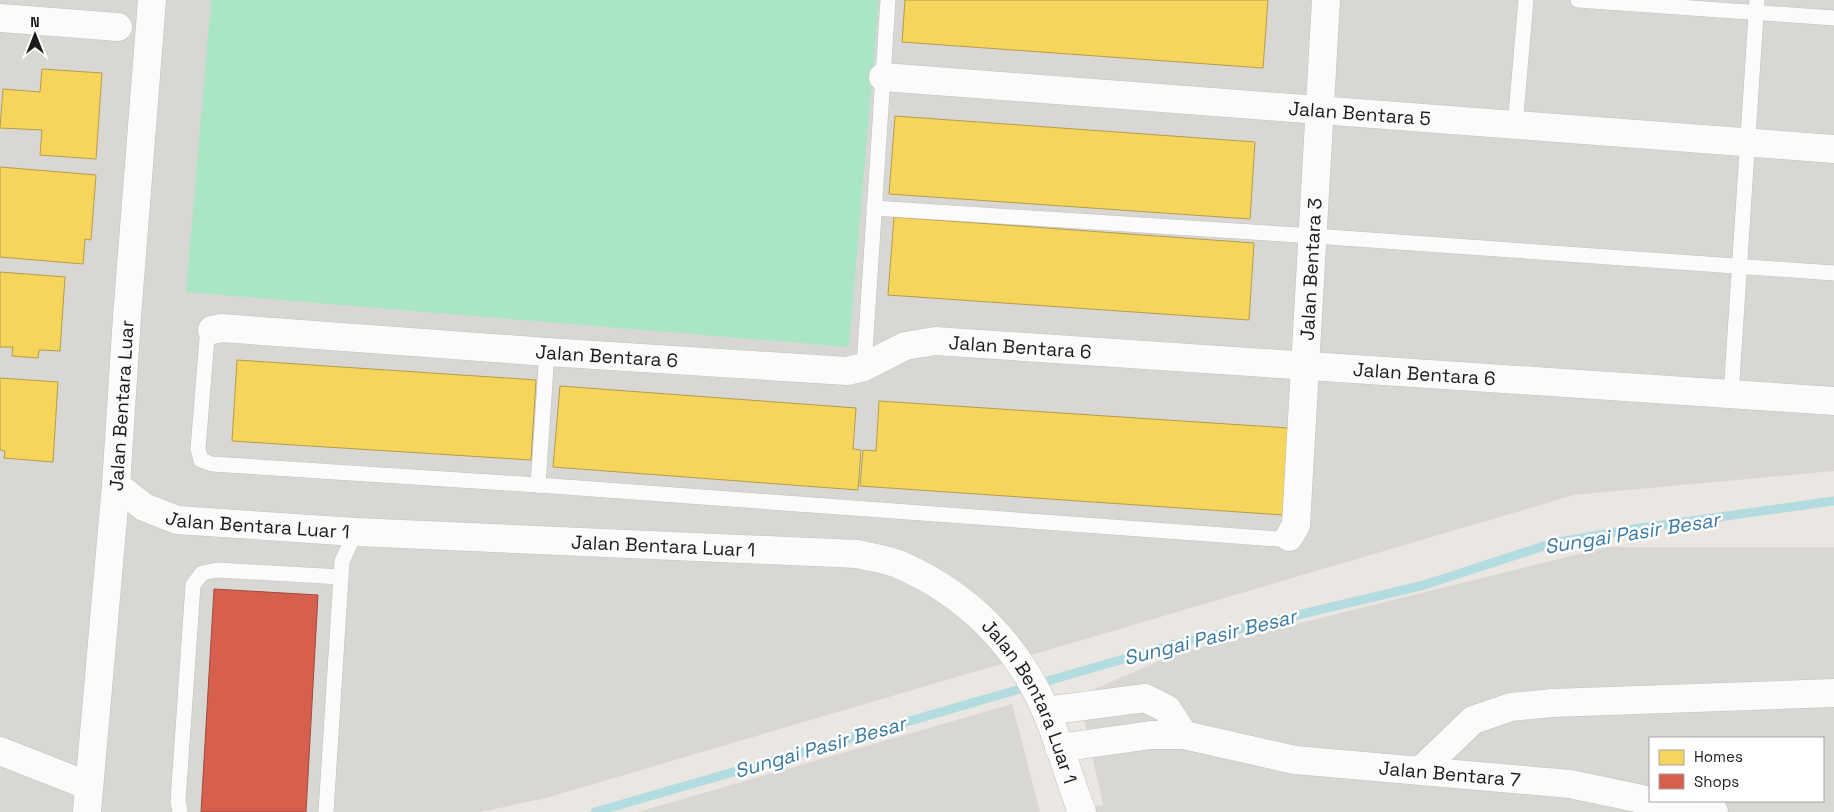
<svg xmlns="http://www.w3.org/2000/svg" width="1834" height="812" font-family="'Space Grotesk',sans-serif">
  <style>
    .residential { fill: #d9d7d4; fill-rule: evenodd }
    .pitch { fill: #aae6c5 }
    .homes { fill: #f6d55c; stroke: #b49d48 }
    .shops { fill: #d6604d; stroke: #9e4b3e }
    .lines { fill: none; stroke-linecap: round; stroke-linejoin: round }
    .stream { stroke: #b3dce1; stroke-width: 9 }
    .service-casing { stroke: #c2c1bf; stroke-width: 16 }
    .minor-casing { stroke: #c2c1bf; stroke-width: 29 }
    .service { stroke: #fcfbfb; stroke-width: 15 }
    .minor { stroke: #fcfbfb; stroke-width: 28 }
    .labels { text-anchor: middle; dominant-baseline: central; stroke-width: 5; stroke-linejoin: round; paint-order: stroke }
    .street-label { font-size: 19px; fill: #1b1b1b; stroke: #fff }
    .water-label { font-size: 20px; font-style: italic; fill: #3b7aa3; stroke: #fff }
  </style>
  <rect width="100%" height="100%" fill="#eae7e2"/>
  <g class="residential">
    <path d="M0 0H1834V471L1574 495 546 798 480 812H0Z"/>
    <path d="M1607 547H1834V812H1064L1103 805 1079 696 1175 654ZM1650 738H1823V801H1650Z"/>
    <path d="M1012 704 1040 812H638Z"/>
  </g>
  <path class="pitch" d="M211 0H879L849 347 186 292Z"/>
  <g class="homes">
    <path d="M905 0H1268L1263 68 902 42Z"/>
    <path d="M42 69 102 73 96 159 40 155 42 130 0 128 3 89 40 92Z"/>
    <path d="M895 116 1255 142 1250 219 889 194Z"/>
    <path d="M0 167 96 175 91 240 85 239 83 264 0 257Z"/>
    <path d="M894 217 1254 243 1249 320 888 295Z"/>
    <path d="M0 272 65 277 60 351 39 350 38 358 12 356 13 347H0Z"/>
    <path d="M237 360 536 380 531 460 232 441Z"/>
    <path d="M0 378 58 382 53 462 4 458 5 451 0 450Z"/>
    <path d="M560 386 856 408 853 449 861 450 858 490 553 467Z"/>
    <path d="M879 401 1288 428 1283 515 860 486 863 450 876 451Z"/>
  </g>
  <path class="shops" d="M214 589 318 595 306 812H201Z"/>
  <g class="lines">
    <path class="stream" d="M595 812 1172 645 1424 585 1553 543 1633 529 1834 501"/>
    <g class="service-casing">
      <g id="service">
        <path d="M1578 0 1834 18"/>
        <path d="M1515 126 1526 0"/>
        <path d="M874 208 1314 236 1834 273"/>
        <path d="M212 330 207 338 198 449 201 460 212 464 538 485 1277 539 1289 537"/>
        <path d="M864 367 888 0"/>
        <path d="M1731 395 1757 0"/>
        <path d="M538 485 547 352"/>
        <path d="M180 812 178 801 193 585 202 573 217 570 341 577"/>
        <path d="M326 812 342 561 356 532"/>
      </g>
    </g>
    <g class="minor-casing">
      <g id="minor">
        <path d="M0 18 118 27"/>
        <path id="s1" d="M883 77 1834 149"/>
        <path id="s2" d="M212 330 221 328 547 352 847 371 864 367 905 346 935 341 1834 401"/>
        <path id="s3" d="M116 485 144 507 177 520 356 532 857 554C870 557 885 559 898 564 966 593 1017 644 1046 711 1060 744 1069 779 1082 812"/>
        <path id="s4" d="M1289 537 1296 525 1326 0"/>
        <path d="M1046 711 1145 698 1167 709 1184 735"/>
        <path id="s5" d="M1059 748 1151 735H1184L1295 760 1570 784 1699 811 1714 812"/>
        <path d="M0 751 89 786"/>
        <path d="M1421 770 1473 720 1511 707 1552 703 1834 693"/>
        <path id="s6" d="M87 812 116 485 127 317 152 0"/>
      </g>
    </g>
    <use href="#service" class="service"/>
    <use href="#minor" class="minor"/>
  </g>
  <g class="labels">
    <g class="street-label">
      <text stroke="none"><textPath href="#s1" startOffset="478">Jalan Bentara 5</textPath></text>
      <text stroke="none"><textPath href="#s4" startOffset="270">Jalan Bentara 3</textPath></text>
      <text stroke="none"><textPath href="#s2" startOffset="816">Jalan Bentara 6</textPath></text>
      <text stroke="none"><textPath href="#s2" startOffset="396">Jalan Bentara 6</textPath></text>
      <text stroke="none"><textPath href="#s2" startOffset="1221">Jalan Bentara 6</textPath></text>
      <text stroke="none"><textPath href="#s6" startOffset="408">Jalan Bentara Luar</textPath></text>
      <text stroke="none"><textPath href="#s3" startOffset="152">Jalan Bentara Luar 1</textPath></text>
      <text stroke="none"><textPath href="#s3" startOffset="558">Jalan Bentara Luar 1</textPath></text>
      <text stroke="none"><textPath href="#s3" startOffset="992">Jalan Bentara Luar 1</textPath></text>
      <text stroke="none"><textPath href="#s5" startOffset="395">Jalan Bentara 7</textPath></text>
    </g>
    <g class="water-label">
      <text transform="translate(1632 533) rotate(-9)">Sungai Pasir Besar</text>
      <text transform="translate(1210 637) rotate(-14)">Sungai Pasir Besar</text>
      <text transform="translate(820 747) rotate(-16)">Sungai Pasir Besar</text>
    </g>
  </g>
  <rect x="1649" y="737" width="175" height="65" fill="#ffffff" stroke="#a4a4a4"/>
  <rect x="1659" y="750" width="25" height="15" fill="#f6d55c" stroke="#a4a4a4"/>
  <text x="1694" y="762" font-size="15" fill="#1b1b1b">Homes</text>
  <rect x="1659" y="774" width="25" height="15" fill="#d6604d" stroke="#a4a4a4"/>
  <text x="1694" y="787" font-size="15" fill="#1b1b1b">Shops</text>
  <g transform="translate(35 35)" stroke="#ffffff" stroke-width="4" paint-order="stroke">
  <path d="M0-4L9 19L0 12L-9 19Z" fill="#1b1b1b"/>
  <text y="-8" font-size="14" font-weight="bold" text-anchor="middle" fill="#1b1b1b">N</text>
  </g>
</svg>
